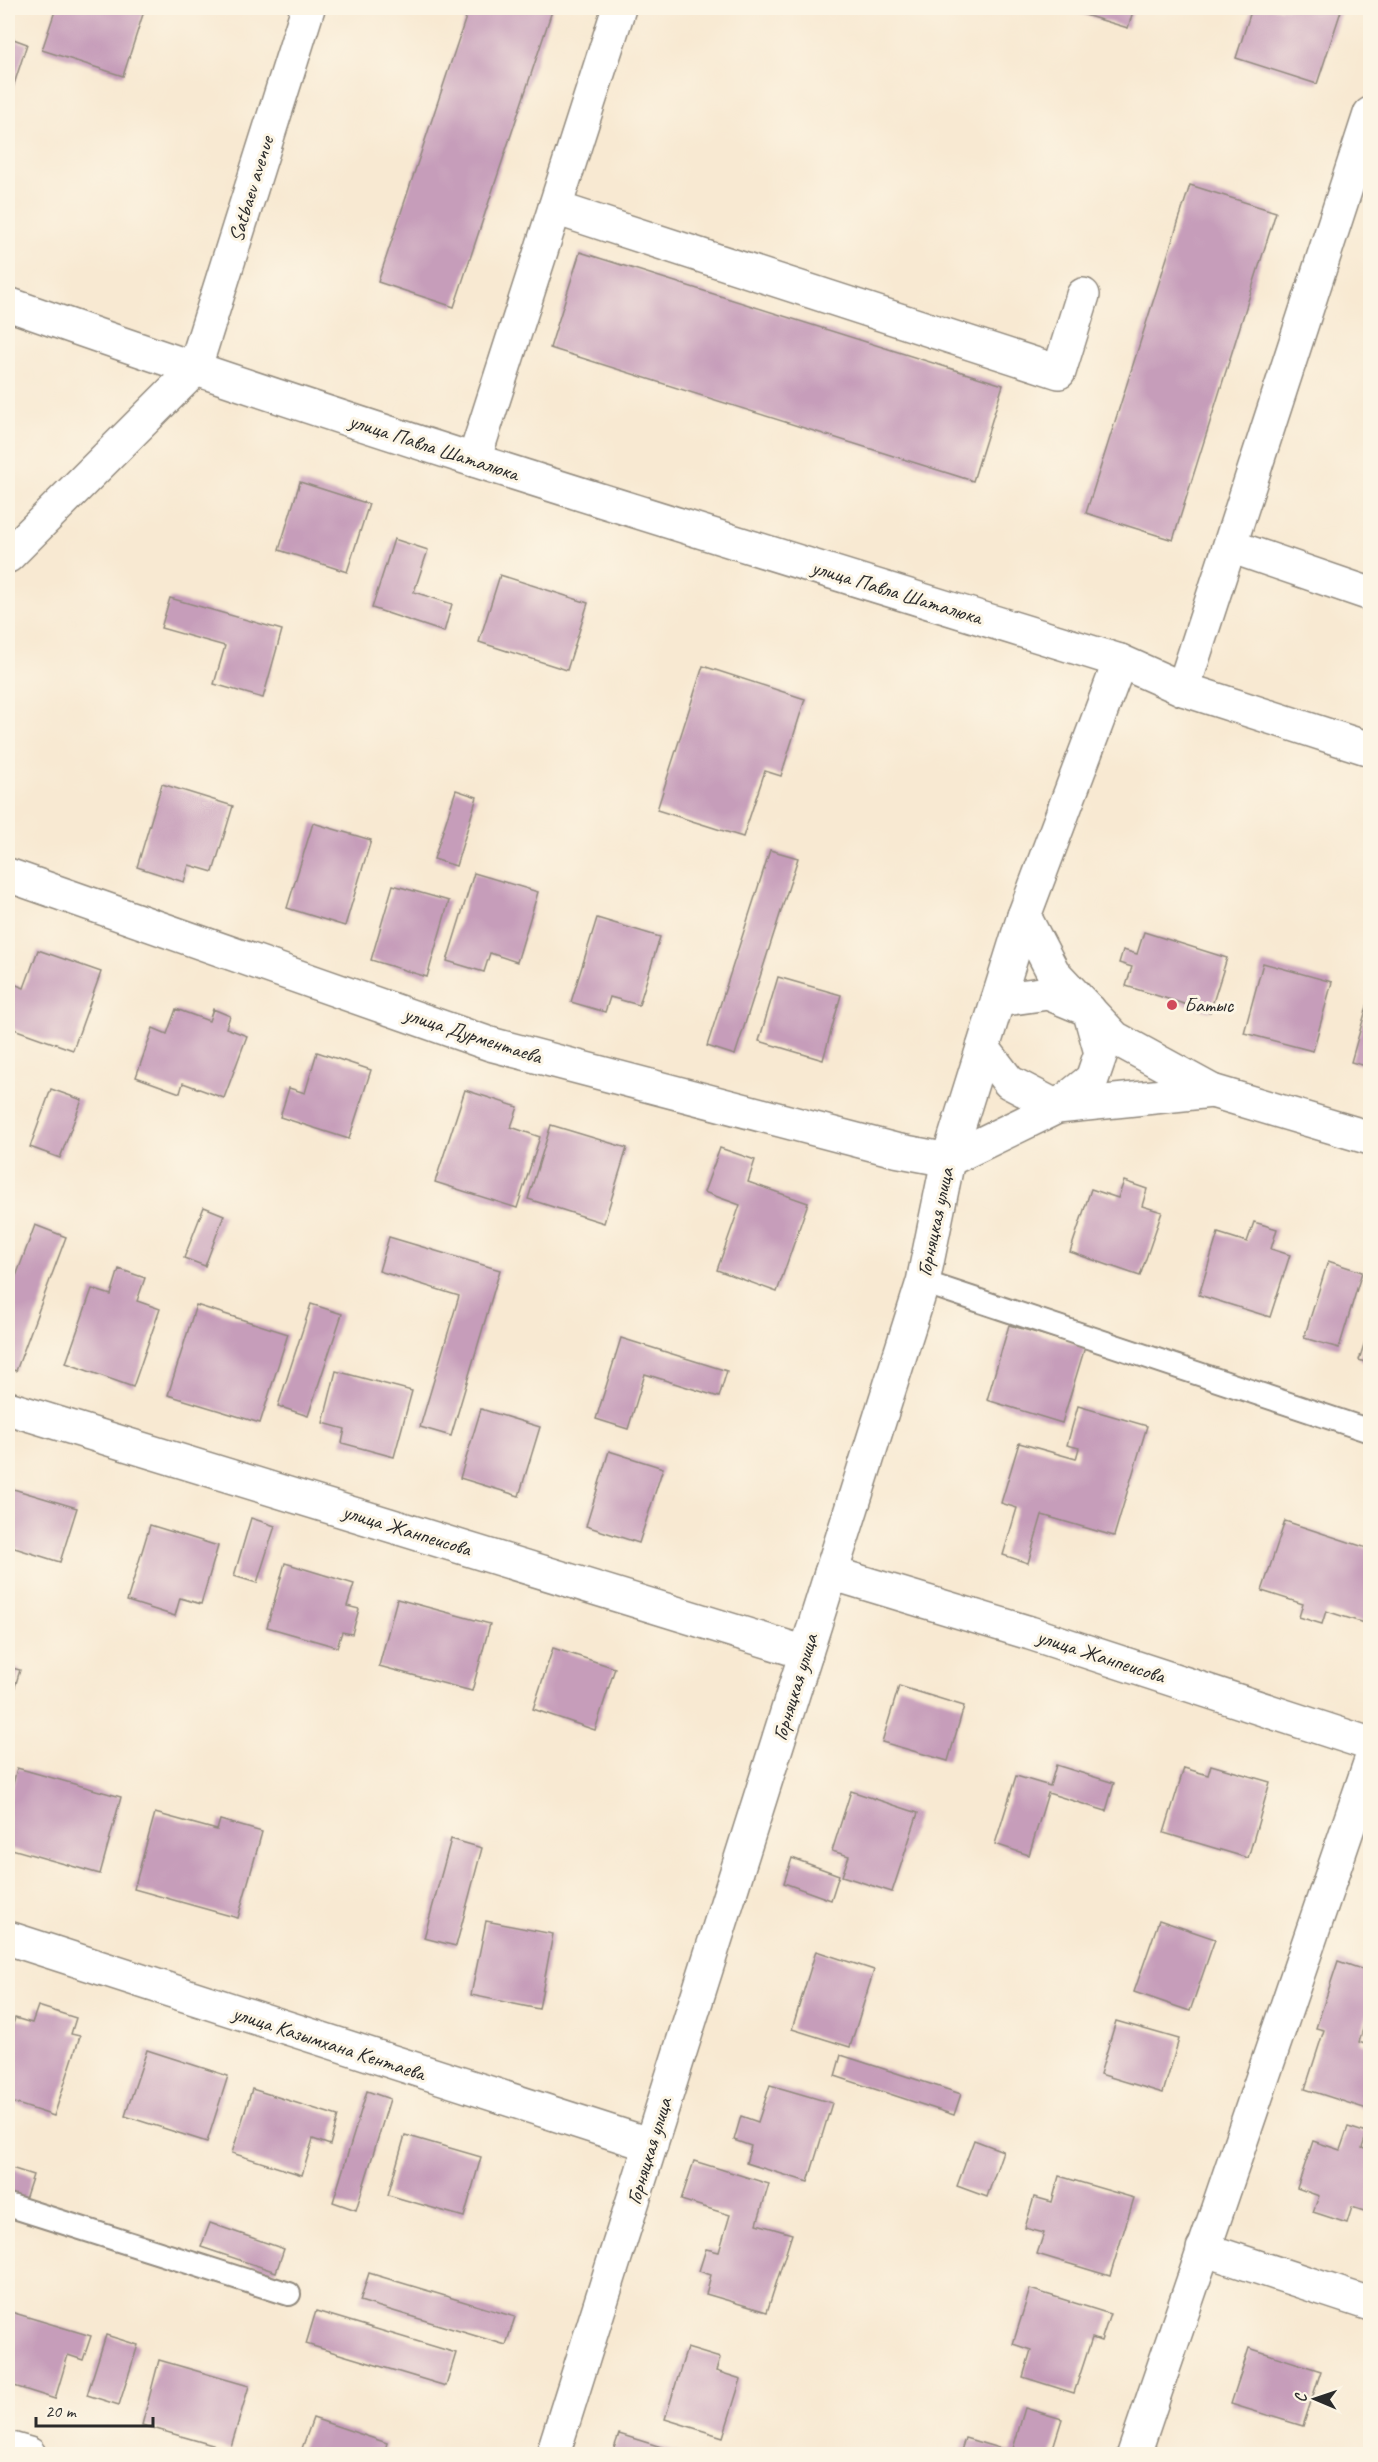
<svg xmlns="http://www.w3.org/2000/svg" width="1378" height="2462" font-family="Caveat,sans-serif">
  <style>
    .building { fill: #c69dba }
    .lines { fill: none; stroke-linecap: round; stroke-linejoin: round }
    .lane-casing { stroke: #928a7e; stroke-width: 26 }
    .street-casing { stroke: #928a7e; stroke-width: 36 }
    .secondary-casing { stroke: #928a7e; stroke-width: 36 }
    .lane { stroke: #fff; stroke-width: 22 }
    .street { stroke: #fff; stroke-width: 33 }
    .secondary { stroke: #fff; stroke-width: 33 }
    .poi-dot { fill: #d1495b; stroke: #fcf5e5; stroke-width: 2 }
    .labels { text-anchor: middle; dominant-baseline: central; stroke-width: 6; stroke-linejoin: round; paint-order: stroke }
    .street-label { font-size: 21px; fill: #2b2b2b; stroke: #fcf5e5 }
    .poi-label { font-size: 21px; fill: #2b2b2b; stroke: #fcf5e5; text-anchor: start }
  </style>
  <rect width="100%" height="100%" fill="#fcf5e5"/>
  <filter id="ink" filterUnits="userSpaceOnUse"><feTurbulence type="fractalNoise" baseFrequency=".0167" numOctaves="2"/><feDisplacementMap in="SourceGraphic" scale="12" xChannelSelector="R" yChannelSelector="G"/><feConvolveMatrix kernelMatrix="1 2 1 2 8 2 1 2 1" color-interpolation-filters="sRGB"/></filter>
  <filter id="wash" filterUnits="userSpaceOnUse"><feTurbulence type="fractalNoise" baseFrequency=".008" numOctaves="4" result="noise"/><feDisplacementMap in="SourceGraphic" scale="24" xChannelSelector="R" yChannelSelector="G"/><feGaussianBlur stdDeviation="1.35" result="paint"/><feColorMatrix in="noise" values="0 0 0 0 0 0 0 0 0 0 0 0 0 0 0 0 0 1.4 0 .05"/><feComposite in="paint" operator="in"/></filter>
  <g filter="url(#wash)">
    <rect width="100%" height="100%" fill="#f8e9d2"/>
    <g id="blocks">
      <g class="building">
        <path d="M56 8H145L123 76 42 50Z"/>
        <path d="M469 8H553L454 307 378 282Z"/>
        <path d="M1062 8H1134L1128 28Z"/>
        <path d="M1252 8H1342L1317 84 1236 58Z"/>
        <path d="M8 37 27 44 8 103Z"/>
        <path d="M1190 185 1276 212 1173 540 1086 513Z"/>
        <path d="M580 252 1003 385 973 481 550 348Z"/>
        <path d="M300 482 369 504 347 572 279 550Z"/>
        <path d="M394 539 428 550 414 592 452 604 444 632 372 608Z"/>
        <path d="M500 575 588 603 567 670 479 642Z"/>
        <path d="M170 598 282 630 263 698 214 684 225 646 161 628Z"/>
        <path d="M703 666 805 699 781 776 765 771 743 837 657 810Z"/>
        <path d="M162 784 233 806 213 872 189 865 184 882 137 867Z"/>
        <path d="M456 790 477 797 456 866 434 859Z"/>
        <path d="M313 823 371 840 345 926 287 908Z"/>
        <path d="M770 850 798 858 735 1055 707 1046Z"/>
        <path d="M474 873 538 892 517 962 490 953 484 972 447 961Z"/>
        <path d="M393 885 449 901 427 977 371 960Z"/>
        <path d="M597 918 660 937 639 1005 610 997 605 1012 571 1002Z"/>
        <path d="M1144 932 1227 958 1210 1012 1126 986 1132 967 1119 963 1123 950 1137 954Z"/>
        <path d="M38 950 101 972 73 1050 8 1027 9 982 24 988Z"/>
        <path d="M1263 963 1332 982 1313 1051 1244 1033Z"/>
        <path d="M778 977 841 995 823 1060 759 1041Z"/>
        <path d="M1370 996V1067L1351 1062Z"/>
        <path d="M176 1009 209 1021 213 1009 230 1016 226 1028 247 1036 224 1098 183 1083 180 1093 136 1077 153 1028 167 1034Z"/>
        <path d="M317 1052 371 1070 349 1139 280 1117 289 1088 305 1093Z"/>
        <path d="M51 1089 82 1100 60 1158 30 1147Z"/>
        <path d="M465 1090 518 1107 511 1127 540 1137 517 1208 435 1182Z"/>
        <path d="M551 1125 627 1148 604 1223 528 1199Z"/>
        <path d="M720 1148 755 1160 748 1182 808 1203 777 1292 717 1270 740 1205 704 1192Z"/>
        <path d="M1124 1181 1147 1189 1142 1206 1162 1212 1140 1276 1070 1252 1091 1189 1118 1198Z"/>
        <path d="M204 1207 224 1215 205 1266 184 1258Z"/>
        <path d="M1254 1222 1277 1229 1271 1249 1290 1255 1270 1317 1199 1295 1218 1233 1247 1242Z"/>
        <path d="M35 1225 66 1237 16 1371 8 1368V1298Z"/>
        <path d="M389 1237 500 1270 451 1436 420 1427 459 1296 379 1271Z"/>
        <path d="M1328 1261 1362 1272 1339 1348 1304 1338Z"/>
        <path d="M119 1269 145 1278 137 1301 160 1309 133 1387 66 1363 92 1289 111 1295Z"/>
        <path d="M311 1304 342 1314 308 1416 278 1406Z"/>
        <path d="M196 1305 288 1334 260 1423 168 1395Z"/>
        <path d="M1009 1325 1085 1347 1062 1423 987 1400Z"/>
        <path d="M1370 1326V1364L1359 1360Z"/>
        <path d="M621 1338 727 1371 719 1397 645 1374 628 1429 596 1419Z"/>
        <path d="M336 1371 412 1391 394 1457 342 1443 345 1429 323 1423Z"/>
        <path d="M1078 1406 1147 1426 1114 1536 1042 1515 1028 1563 1003 1555 1017 1508 1001 1503 1019 1443 1076 1459 1079 1448 1067 1445Z"/>
        <path d="M481 1409 540 1427 519 1496 460 1478Z"/>
        <path d="M609 1451 663 1468 639 1543 586 1526Z"/>
        <path d="M10 1488 77 1508 60 1562 8 1546Z"/>
        <path d="M251 1518 275 1526 257 1583 234 1576Z"/>
        <path d="M1285 1521 1370 1549V1625L1326 1611 1322 1624 1299 1617 1303 1604 1262 1591Z"/>
        <path d="M150 1525 218 1546 201 1604 180 1598 175 1616 127 1601Z"/>
        <path d="M285 1563 354 1584 347 1606 359 1609 352 1634 342 1632 337 1647 267 1627Z"/>
        <path d="M397 1599 490 1624 472 1691 379 1666Z"/>
        <path d="M553 1648 615 1668 595 1730 533 1709Z"/>
        <path d="M8 1667 20 1670 8 1710Z"/>
        <path d="M899 1686 964 1706 948 1761 882 1742Z"/>
        <path d="M1056 1765 1114 1783 1106 1811 1048 1793 1029 1855 995 1844 1016 1776 1050 1786Z"/>
        <path d="M1211 1765 1270 1782 1248 1858 1164 1833 1184 1768 1208 1775Z"/>
        <path d="M17 1768 121 1797 100 1874 8 1848V1804Z"/>
        <path d="M851 1791 918 1813 892 1892 842 1876 849 1856 832 1851Z"/>
        <path d="M155 1813 217 1830 220 1820 262 1832 238 1918 134 1889Z"/>
        <path d="M451 1839 482 1848 456 1946 424 1938Z"/>
        <path d="M792 1858 839 1875 831 1900 784 1883Z"/>
        <path d="M1159 1920 1215 1939 1190 2011 1134 1992Z"/>
        <path d="M486 1921 553 1934 539 2009 471 1995Z"/>
        <path d="M816 1951 874 1970 850 2047 792 2029Z"/>
        <path d="M1338 1961 1370 1972V2014L1368 2013 1359 2042 1370 2046V2110L1305 2089 1324 2030 1316 2028Z"/>
        <path d="M38 2006 76 2018 71 2034 80 2036 54 2116 8 2101V2040L15 2018 32 2023Z"/>
        <path d="M1116 2021 1179 2039 1163 2093 1100 2074Z"/>
        <path d="M147 2050 228 2076 207 2142 125 2116Z"/>
        <path d="M841 2055 961 2094 954 2115 835 2076Z"/>
        <path d="M770 2085 832 2103 808 2182 746 2163 751 2146 734 2140 741 2116 758 2122Z"/>
        <path d="M252 2089 338 2116 330 2145 313 2139 302 2175 232 2153Z"/>
        <path d="M367 2091 390 2099 356 2210 333 2202Z"/>
        <path d="M1348 2127 1367 2133 1362 2148 1370 2151V2213L1352 2207 1347 2223 1313 2212 1319 2196 1297 2188 1313 2141 1340 2150Z"/>
        <path d="M405 2135 481 2157 464 2217 388 2195Z"/>
        <path d="M974 2140 1003 2151 987 2197 957 2186Z"/>
        <path d="M694 2161 769 2184 757 2224 792 2234 767 2312 706 2294 711 2275 699 2271 706 2249 719 2252 730 2215 681 2200Z"/>
        <path d="M8 2167 33 2175 24 2202 8 2196Z"/>
        <path d="M1059 2176 1134 2198 1110 2276 1037 2254 1044 2233 1025 2228 1034 2197 1052 2202Z"/>
        <path d="M210 2223 284 2249 276 2272 201 2247Z"/>
        <path d="M369 2273 515 2317 506 2345 360 2301Z"/>
        <path d="M1030 2289 1110 2314 1101 2341 1092 2338 1074 2393 1023 2377 1031 2350 1013 2344Z"/>
        <path d="M316 2311 456 2353 446 2386 306 2344Z"/>
        <path d="M11 2312 91 2336 83 2360 68 2355 55 2399 8 2384V2323Z"/>
        <path d="M106 2335 138 2345 119 2405 87 2395Z"/>
        <path d="M687 2348 720 2358 716 2371 741 2379 723 2437 665 2419Z"/>
        <path d="M1249 2348 1321 2371 1303 2426 1231 2404Z"/>
        <path d="M159 2360 249 2386 230 2450 142 2425Z"/>
        <path d="M1025 2408 1062 2419 1051 2454H960L965 2438 1012 2452Z"/>
        <path d="M313 2418 387 2443 384 2454H300Z"/>
        <path d="M619 2434 684 2454H612Z"/>
      </g>
    </g>
  </g>
  <g filter="url(#ink)">
    <use href="#blocks" fill-opacity="0" stroke="#928a7e" stroke-width="1.5"/>
    <g class="lines">
      <g class="lane-casing">
        <g id="lane">
          <path d="M923 1282 1370 1431"/>
          <path d="M8 2205 289 2294"/>
        </g>
      </g>
      <g class="street-casing">
        <g id="street">
          <path d="M555 208 1059 372 1083 295"/>
          <path d="M474 460 619 8"/>
          <path d="M1230 546 1370 594"/>
          <path d="M8 556 194 370"/>
          <path d="M1183 689 1370 114"/>
          <path d="M8 875 490 1044 895 1150 948 1160 1057 1107 1212 1091"/>
          <path d="M1024 916 1053 972 1115 1038 1212 1091 1370 1138"/>
          <path d="M983 1048 1009 1082 1057 1107 1092 1079 1101 1053 1089 1010 1048 993 998 1000"/>
          <path d="M8 1408 806 1653"/>
          <path d="M831 1573 1030 1633 1370 1744"/>
          <path d="M8 1938 651 2145"/>
          <path d="M1203 2249 1370 2304"/>
          <path d="M8 2448 29 2454"/>
          <path d="M1134 2454 1370 1763"/>
        </g>
      </g>
      <g class="secondary-casing">
        <g id="secondary">
          <path d="M8 304C375 434 748 546 1120 661L1183 689 1370 749"/>
          <path d="M194 370 308 8"/>
          <path d="M553 2454 923 1282 948 1160 1024 916 1120 661"/>
        </g>
      </g>
      <use href="#lane" class="lane"/>
      <use href="#street" class="street"/>
      <use href="#secondary" class="secondary"/>
    </g>
  </g>
  <circle class="poi-dot" cx="1172" cy="1005" r="6"/>
  <g class="labels">
    <g class="street-label">
      <text transform="translate(251 189) rotate(-73)">Satbaev avenue</text>
      <text transform="translate(434 447) rotate(18)">улица Павла Шаталюка</text>
      <text transform="translate(897 592) rotate(17)">улица Павла Шаталюка</text>
      <text transform="translate(473 1035) rotate(18)">улица Дурментаева</text>
      <text transform="translate(935 1222) rotate(-78)">Горняцкая улица</text>
      <text transform="translate(407 1530) rotate(17)">улица Жанпеисова</text>
      <text transform="translate(1101 1656) rotate(18)">улица Жанпеисова</text>
      <text transform="translate(795 1687) rotate(-73)">Горняцкая улица</text>
      <text transform="translate(329 2043) rotate(18)">улица Казымхана Кентаева</text>
      <text transform="translate(649 2151) rotate(-73)">Горняцкая улица</text>
    </g>
    <g class="poi-label">
      <text x="1184" y="1005">Батыс</text>
    </g>
  </g>
  <rect width="1378" height="2462" fill="none" stroke="#fcf5e5" stroke-width="30"/>
  <g transform="translate(1315 2399) rotate(272)" stroke="#fcf5e5" stroke-width="4.5" paint-order="stroke">
  <path d="M0-4.5L10 22L0 15L-10 22Z" fill="#2b2b2b"/>
  <text y="-9" font-size="16" font-weight="bold" text-anchor="middle" fill="#2b2b2b">С</text>
  </g>
  <path d="M36 2417v9h117v-9" fill="none" stroke="#2b2b2b" stroke-width="3"/>
  <text x="45" y="2417" font-size="18" fill="#2b2b2b" stroke="#fcf5e5" stroke-width="4.5" paint-order="stroke">20 m</text>
</svg>
